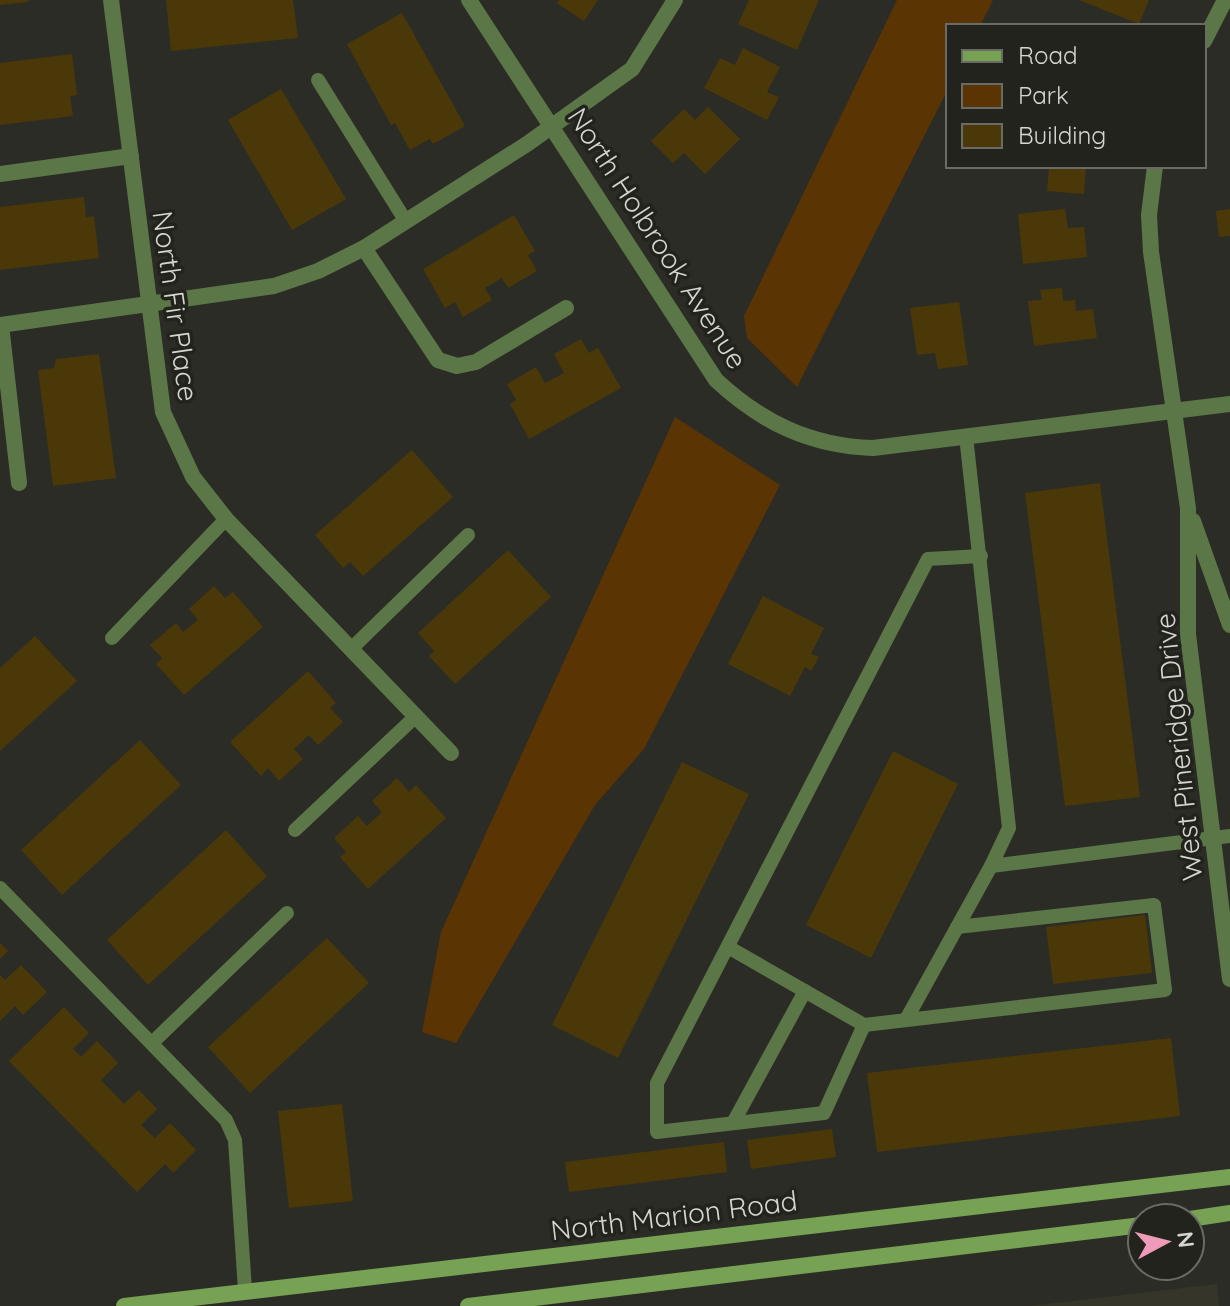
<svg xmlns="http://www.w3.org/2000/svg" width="1230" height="1306" font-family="Quicksand,sans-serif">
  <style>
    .built { fill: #353529 }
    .green { fill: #5b3403 }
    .building { fill: #4a3808 }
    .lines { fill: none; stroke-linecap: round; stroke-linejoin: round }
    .service { stroke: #5c7747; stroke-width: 14 }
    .minor { stroke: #5c7747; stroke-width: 16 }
    .secondary { stroke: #77a153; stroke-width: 16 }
    .labels { text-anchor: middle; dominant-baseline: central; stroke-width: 7; stroke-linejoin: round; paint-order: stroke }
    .street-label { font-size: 28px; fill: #d5d6d1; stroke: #22231c }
  </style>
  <rect width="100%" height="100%" fill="#2c2c26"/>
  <path class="built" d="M1217 1284 1219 1306H1030Z"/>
  <g class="green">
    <path d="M897 0H993L980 26H948V89L797 387 747 338 744 316Z"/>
    <path d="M675 417 780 485 644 749 595 805 456 1043 422 1032 441 932Z"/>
  </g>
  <g class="building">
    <path d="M0 0H28V2L0 5Z"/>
    <path d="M166 0H293L298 38 171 51Z"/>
    <path d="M559 0H598L584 21 557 3Z"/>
    <path d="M749 0H819L797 50 738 24Z"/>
    <path d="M1079 0H1149L1139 24Z"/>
    <path d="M402 13 465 126 433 144 430 139 410 150 395 123 391 125 347 44Z"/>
    <path d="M743 48 780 67 767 92 779 97 767 120 704 88 720 58 735 65Z"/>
    <path d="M72 54 77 95 70 96 73 116 0 125V63Z"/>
    <path d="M281 89 346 199 292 230 228 120Z"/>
    <path d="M708 107 740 139 705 174 684 153 673 163 651 141 684 109 695 120Z"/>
    <path d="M1049 166H1086L1084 194 1047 191Z"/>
    <path d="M84 197 86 217 94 216 99 258 0 270V207Z"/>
    <path d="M1065 209 1068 228 1084 227 1087 257 1023 264 1018 214Z"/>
    <path d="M1230 209V236L1219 237 1216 211Z"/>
    <path d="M514 215 535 251 528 255 537 271 508 288 502 278 485 288 492 300 463 317 455 302 445 308 423 269Z"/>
    <path d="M1062 288 1063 301 1075 300 1076 311 1093 309 1097 338 1034 346 1028 301 1042 300 1040 290Z"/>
    <path d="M959 302 968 365 938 369 935 353 917 355 910 308Z"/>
    <path d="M581 339 589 353 598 348 621 388 529 439 510 404 516 400 507 384 536 367 545 383 564 373 554 354Z"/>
    <path d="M99 354 116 478 53 486 38 370 54 368 56 359Z"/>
    <path d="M412 450 453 497 363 576 350 562 343 568 315 535Z"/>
    <path d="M1100 483 1140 797 1065 806 1025 493Z"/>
    <path d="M508 550 551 597 455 684 429 656 434 651 418 633Z"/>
    <path d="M214 586 225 598 233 592 263 627 184 695 156 664 162 658 150 645 176 623 183 632 198 620 189 609Z"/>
    <path d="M763 596 824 628 811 654 819 657 811 671 805 667 790 696 728 664Z"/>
    <path d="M35 636 77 681 0 751V668Z"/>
    <path d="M308 671 336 703 330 708 343 722 318 745 309 735 294 749 303 759 279 781 268 768 261 776 230 742Z"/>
    <path d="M140 740 181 785 62 895 21 850Z"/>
    <path d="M893 751 958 784 871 958 806 925Z"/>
    <path d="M682 762 749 794 618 1058 552 1025Z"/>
    <path d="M397 778 409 792 416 785 446 818 368 889 340 857 346 852 334 838 358 816 367 826 382 812 372 801Z"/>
    <path d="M226 830 267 876 148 985 107 940Z"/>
    <path d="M1145 915 1152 973 1053 984 1046 927Z"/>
    <path d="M327 938 369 983 250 1093 208 1047Z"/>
    <path d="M0 943 8 951 0 959Z"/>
    <path d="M21 965 47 992 23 1015 15 1006 0 1021V975L5 980Z"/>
    <path d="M64 1007 89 1033 73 1049 81 1057 97 1041 118 1063 101 1080 124 1104 139 1090 157 1109 141 1125 155 1138 170 1123 196 1150 173 1173 165 1164 137 1192 9 1061Z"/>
    <path d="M1171 1038 1180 1116 877 1152 867 1073Z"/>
    <path d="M342 1104 353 1201 289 1208 278 1111Z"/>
    <path d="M832 1129 836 1157 751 1169 747 1140Z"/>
    <path d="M724 1142 727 1172 569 1192 565 1162Z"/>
  </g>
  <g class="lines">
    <g class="service">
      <path d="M318 80 405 220"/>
      <path d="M966 436 1009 828 991 866 1230 836"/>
      <path d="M112 638 226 519"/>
      <path d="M351 649 468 535"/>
      <path d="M295 830 416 716"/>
      <path d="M0 888 226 1120 235 1140 245 1290"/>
      <path d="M728 947 864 1025 824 1113 657 1132V1083L928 559 981 556"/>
      <path d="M907 1018 991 866"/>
      <path d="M864 1025 1165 990 1154 905 957 927"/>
      <path d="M153 1042 287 913"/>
      <path d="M733 1123 805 991"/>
    </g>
    <g class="minor">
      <path d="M111 0 163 412 193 477 226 519 451 753"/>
      <path d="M469 0 716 380C761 422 810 446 873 448L1230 404"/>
      <path d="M1204 41 1225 0"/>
      <path d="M1155 166 1149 215 1151 252 1188 508V634L1230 979"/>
      <path d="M0 174 131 156"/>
      <path d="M364 248 438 360 457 366 476 362 566 308"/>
      <path d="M0 325 274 286 318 271 364 248 527 144 632 69 675 0"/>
      <path d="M1 325 19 483"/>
      <path d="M1193 521 1230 625"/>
    </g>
    <g class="secondary">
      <path d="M1190 1219 1230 1213"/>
      <path d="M124 1306 1230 1177"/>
      <path d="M468 1306 1142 1225"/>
    </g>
  </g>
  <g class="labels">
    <g class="street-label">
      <text transform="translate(658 238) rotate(57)">North Holbrook Avenue</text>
      <text transform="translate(176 306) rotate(82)">North Fir Place</text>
      <text transform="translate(1178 747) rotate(-96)">West Pineridge Drive</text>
      <text transform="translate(674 1215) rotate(-7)">North Marion Road</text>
    </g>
  </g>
  <rect x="946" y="24" width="260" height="144" fill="#22231c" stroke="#6a6b64" stroke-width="2"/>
  <rect x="962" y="50" width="40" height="12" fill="#77a153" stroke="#6a6b64" stroke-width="2"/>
  <text x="1018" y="64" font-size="24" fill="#d5d6d1">Road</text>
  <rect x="962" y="84" width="40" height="24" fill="#5b3403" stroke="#6a6b64" stroke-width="2"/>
  <text x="1018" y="104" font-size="24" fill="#d5d6d1">Park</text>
  <rect x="962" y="124" width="40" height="24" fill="#4a3808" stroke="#6a6b64" stroke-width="2"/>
  <text x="1018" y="144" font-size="24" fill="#d5d6d1">Building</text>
  <g transform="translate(1166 1242) rotate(83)"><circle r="38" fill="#22231c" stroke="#6a6b64" stroke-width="2"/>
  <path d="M0-6L14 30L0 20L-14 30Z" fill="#ef9ab8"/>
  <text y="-12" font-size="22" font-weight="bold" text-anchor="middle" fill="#d5d6d1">N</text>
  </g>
</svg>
